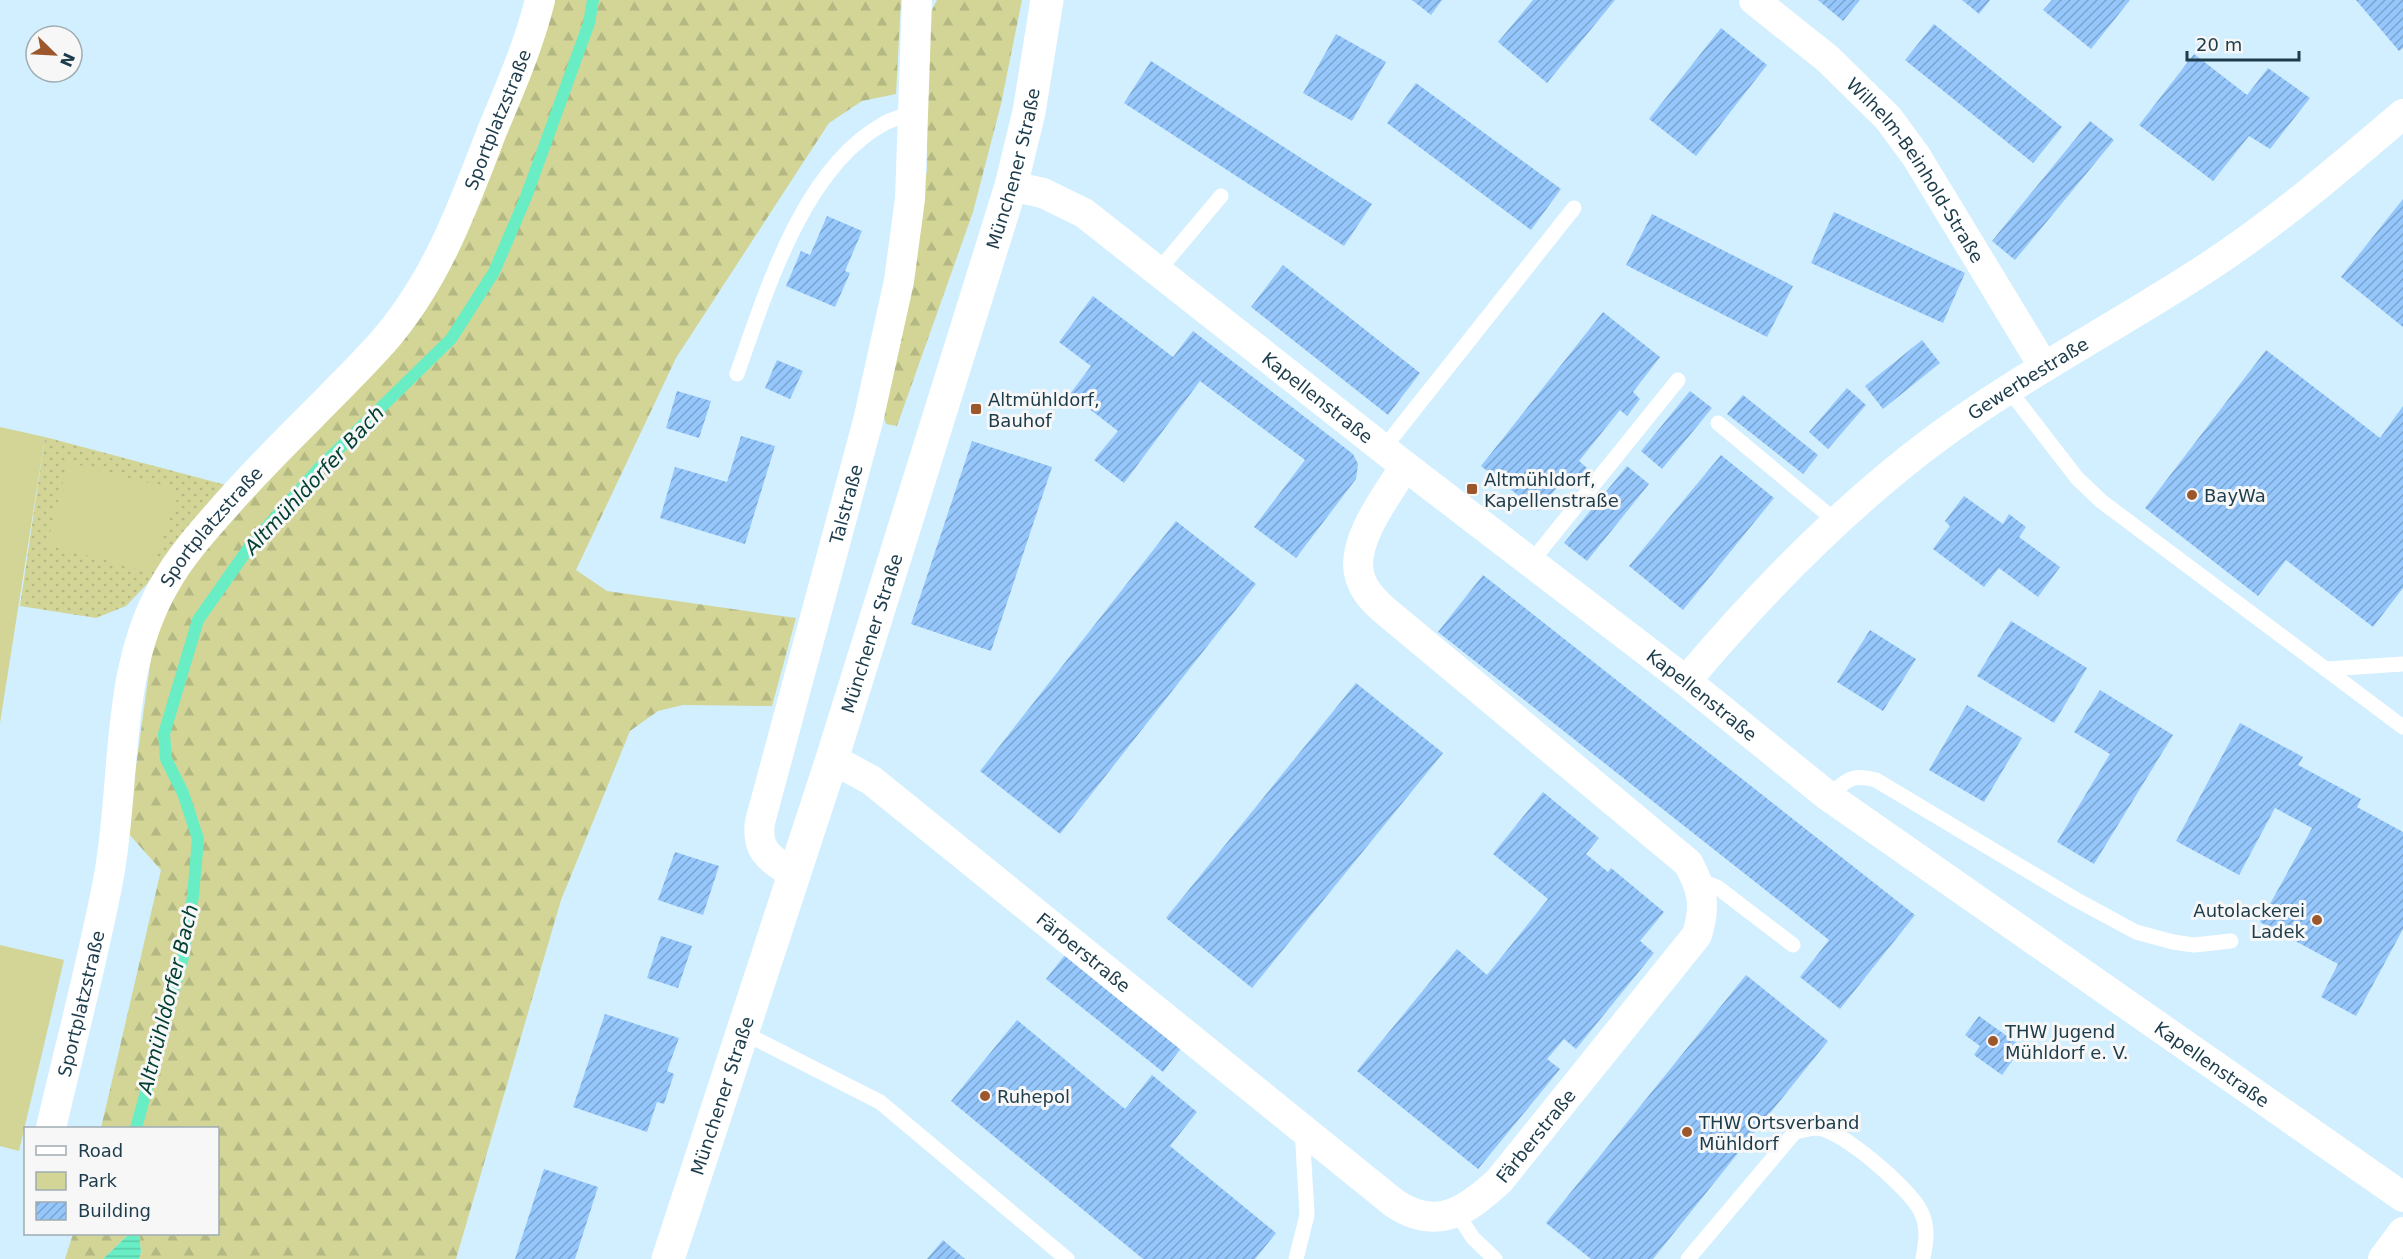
<svg xmlns="http://www.w3.org/2000/svg" width="2403" height="1259" font-family="'DejaVu Sans',sans-serif">
  <style>
    .grass { fill: url(#grass-dots) }
    .forest { fill: url(#forest-firs) }
    .green { fill: #d2d596 }
    .water { fill: url(#water-rules) }
    .lines { fill: none; stroke-linecap: round; stroke-linejoin: round }
    .stream { stroke: #69edc5; stroke-width: 12 }
    .building { fill: url(#building-hatch) }
    .lane { stroke: #fff; stroke-width: 15 }
    .street { stroke: #fff; stroke-width: 30 }
    .secondary { stroke: #fff; stroke-width: 33 }
    .poi-dot { fill: #9d572c; stroke: #f7f7f7; stroke-width: 2 }
    .labels { text-anchor: middle; dominant-baseline: central; stroke-width: 6; stroke-linejoin: round; paint-order: stroke }
    .street-label { font-size: 18px; fill: #1c3c4b; stroke: #f7f7f7 }
    .poi-label { font-size: 18px; fill: #1c3c4b; stroke: #f7f7f7; text-anchor: start }
    .water-label { font-size: 20px; font-style: italic; fill: #003e2f; stroke: #f7f7f7 }
  </style>
  <defs>
    <pattern id="grass-dots" width="8" height="8" patternUnits="userSpaceOnUse" patternTransform="scale(1.5)"><rect width="8" height="8" fill="#d2d596"/><path d="M2 2h.1M6 6h.1" fill="none" stroke="#b4b883" stroke-width="1.8" stroke-linecap="round"/></pattern>
    <pattern id="forest-firs" width="22" height="20" patternUnits="userSpaceOnUse" patternTransform="scale(1.5)"><rect width="22" height="20" fill="#d2d596"/><path d="M5 1l3.5 6h-7zM16 11l3.5 6h-7z" fill="#b4b883"/></pattern>
    <pattern id="water-rules" width="6" height="5" patternUnits="userSpaceOnUse" patternTransform="scale(1.5)"><rect width="6" height="5" fill="#69edc5"/><path d="M0 2.5h6" fill="none" stroke="#5accab"/></pattern>
    <pattern id="building-hatch" width="6" height="6" patternUnits="userSpaceOnUse" patternTransform="scale(1.5)"><rect width="6" height="6" fill="#95c7fc"/><path d="M-1 1l2-2M0 6l6-6M5 7l2-2" fill="none" stroke="#79a3ce"/></pattern>
  </defs>
  <rect width="100%" height="100%" fill="#d2efff"/>
  <path class="grass" d="M45 437 226 485 188 527 147 584 126 606 96 618 20 606Z"/>
  <g class="forest">
    <path d="M548 0H901L896 94 862 101 829 123 810 152 676 358 576 570 607 591 796 618 772 706 683 705 658 711 630 731 561 900 456 1259H139L141 1252 139 1234H218V1128H101L161 870 127 832 154 636 165 604 203 546 387 354Z"/>
    <path d="M937 0H1022L1001 104 973 212 897 426 886 424 881 408 905 306 927 170 928 18Z"/>
    <path d="M73 1234H129L103 1259H65Z"/>
  </g>
  <g class="green">
    <path d="M0 427 45 437 0 723Z"/>
    <path d="M68 462 180 491 151 572 47 545Z"/>
    <path d="M0 945 64 960 19 1151 0 1146Z"/>
  </g>
  <path class="water" d="M129 1234H139L141 1252 139 1259H103Z"/>
  <g class="lines">
    <path class="stream" d="M136 1128 183 957 193 896 198 839 183 793 166 759 164 734 198 620 250 546 321 466 451 339 494 272 526 197 589 23 593 0"/>
  </g>
  <g class="building">
    <path d="M1412 0H1442L1431 15Z"/>
    <path d="M1533 0H1615L1547 83 1498 42Z"/>
    <path d="M1818 0H1860L1843 21Z"/>
    <path d="M1962 0H1990L1979 14Z"/>
    <path d="M2052 0H2130L2091 49 2043 10Z"/>
    <path d="M2356 0H2403V48L2399 51Z"/>
    <path d="M1934 24 2062 127 2033 163 1905 60Z"/>
    <path d="M1721 28 1767 65 1696 156 1649 119Z"/>
    <path d="M1336 34 1386 62 1352 121 1303 93Z"/>
    <path d="M2194 54 2247 95 2268 68 2310 98 2270 149 2249 136 2213 181 2139 125Z"/>
    <path d="M1151 61 1372 204 1344 246 1124 103Z"/>
    <path d="M1416 83 1561 189 1531 230 1387 123Z"/>
    <path d="M2090 121 2114 140 2015 260 1992 241Z"/>
    <path d="M2403 199V327L2341 277Z"/>
    <path d="M1834 212 1965 273 1943 323 1811 263Z"/>
    <path d="M1652 214 1793 286 1767 337 1626 265Z"/>
    <path d="M827 216 862 231 845 271 850 273 835 307 786 286 801 251 810 255Z"/>
    <path d="M1283 265 1420 373 1388 415 1251 307Z"/>
    <path d="M1093 296 1173 357 1193 331 1353 454 1358 464 1356 479 1296 558 1254 527 1305 460 1200 381 1124 483 1094 460 1118 431 1070 394 1091 366 1059 342Z"/>
    <path d="M1603 312 1660 357 1633 392 1640 399 1627 416 1620 410 1579 461 1587 468 1572 487 1563 480 1538 511 1481 466Z"/>
    <path d="M1922 340 1940 363 1883 409 1865 386Z"/>
    <path d="M2266 350 2380 438 2403 406V588L2373 627 2286 560 2258 596 2145 508Z"/>
    <path d="M777 360 803 371 790 399 765 388Z"/>
    <path d="M1847 388 1866 405 1828 449 1809 432Z"/>
    <path d="M677 391 711 401 699 438 666 428Z"/>
    <path d="M1690 391 1712 408 1662 469 1641 451Z"/>
    <path d="M1743 395 1818 455 1803 474 1727 414Z"/>
    <path d="M741 436 775 446 745 544 660 518 675 467 727 482Z"/>
    <path d="M972 441 1052 467 991 651 911 624Z"/>
    <path d="M1721 455 1774 498 1683 610 1629 566Z"/>
    <path d="M1627 466 1649 484 1587 561 1564 543Z"/>
    <path d="M1964 496 2003 524 2009 514 2026 527 2019 537 2060 567 2038 597 1999 568 1984 587 1933 549 1950 526 1945 521Z"/>
    <path d="M1176 521 1256 584 1060 834 980 771Z"/>
    <path d="M1483 575 1915 915 1840 1009 1800 977 1829 940 1438 632Z"/>
    <path d="M2011 621 2087 668 2054 723 1977 676Z"/>
    <path d="M1870 630 1916 659 1883 711 1837 682Z"/>
    <path d="M1356 683 1443 753 1252 988 1166 918Z"/>
    <path d="M2100 690 2173 735 2094 864 2057 842 2110 754 2074 732Z"/>
    <path d="M1967 705 2022 738 1984 802 1929 770Z"/>
    <path d="M2240 723 2303 757 2298 765 2361 799 2357 807 2403 832V929L2356 1016 2321 997 2338 964 2260 922 2312 828 2275 808 2239 875 2176 841Z"/>
    <path d="M1543 792 1599 838 1586 854 1608 872 1611 868 1664 912 1640 941 1654 953 1576 1049 1564 1039 1547 1059 1560 1069 1478 1169 1357 1071 1457 949 1487 975 1548 899 1493 854Z"/>
    <path d="M675 852 719 866 703 915 658 900Z"/>
    <path d="M661 936 692 946 678 988 647 978Z"/>
    <path d="M1065 955 1182 1047 1163 1072 1046 979Z"/>
    <path d="M1746 975 1828 1041 1653 1259H1591L1546 1223Z"/>
    <path d="M605 1014 679 1038 667 1071 674 1074 664 1104 657 1102 647 1132 573 1107Z"/>
    <path d="M1979 1016 2022 1047 2002 1075 1974 1055 1980 1046 1965 1035Z"/>
    <path d="M1017 1020 1125 1109 1152 1075 1197 1112 1170 1146 1276 1233 1255 1259H1143L951 1101Z"/>
    <path d="M544 1169 598 1187 575 1259H515Z"/>
    <path d="M943 1240 965 1259H927Z"/>
  </g>
  <g class="lines">
    <g class="lane">
      <path d="M1158 271 1221 196"/>
      <path d="M737 374C766 292 803 167 885 123 893 119 903 116 911 113"/>
      <path d="M2009 390 2077 478 2101 501 2403 727"/>
      <path d="M1718 423 1837 522"/>
      <path d="M1383 449 1574 208"/>
      <path d="M1531 562 1678 380"/>
      <path d="M2326 669 2403 664"/>
      <path d="M1828 796C1846 781 1851 773 1876 780L2075 899 2136 932 2173 942 2194 945 2231 941"/>
      <path d="M1698 880 1717 887 1793 945"/>
      <path d="M742 1032 880 1102 1067 1259"/>
      <path d="M1456 1212 1473 1238 1495 1259"/>
      <path d="M1296 1259 1307 1215 1302 1128"/>
      <path d="M1688 1259 1795 1132C1801 1131 1810 1128 1817 1128 1841 1129 1909 1188 1920 1210 1929 1226 1926 1242 1923 1259"/>
    </g>
    <g class="street">
      <path id="s1" d="M1754 0 1828 59 1888 118 1916 156 2044 367"/>
      <path id="s2" d="M1011 186 1043 193 1084 213 1405 466 1686 681 1828 796 2403 1197"/>
      <path id="s3" d="M1686 681C1760 593 1842 509 1934 440 2022 375 2120 325 2211 265 2279 220 2341 167 2403 114"/>
      <path id="s4" d="M832 759 871 780 1394 1203C1437 1232 1466 1211 1499 1181L1697 935C1706 905 1703 890 1688 863L1389 614C1377 604 1364 592 1360 577 1349 543 1388 494 1405 466"/>
      <path id="s5" d="M793 874C770 858 756 852 760 822L868 421 899 281 910 199 917 0"/>
      <path id="s6" d="M51 1128C70 1046 92 964 108 881 127 783 113 673 165 584 181 555 205 529 227 504 276 448 331 399 381 344 436 282 463 207 492 131 510 88 529 45 540 0"/>
      <path d="M2383 1259 2403 1232"/>
    </g>
    <path class="secondary" id="s7" d="M668 1259 832 759 1011 186 1029 112 1047 0"/>
  </g>
  <g class="poi-dot">
    <rect x="970" y="403" width="12" height="12" rx="3"/>
    <rect x="1466" y="483" width="12" height="12" rx="3"/>
    <circle cx="2192" cy="495" r="6"/>
    <circle cx="2317" cy="920" r="6"/>
    <circle cx="1993" cy="1041" r="6"/>
    <circle cx="985" cy="1096" r="6"/>
    <circle cx="1687" cy="1132" r="6"/>
  </g>
  <g class="labels">
    <g class="street-label">
      <text stroke="none"><textPath href="#s6" startOffset="1136">Sportplatzstraße</textPath></text>
      <text stroke="none"><textPath href="#s7" startOffset="1144">Münchener Straße</textPath></text>
      <text stroke="none"><textPath href="#s1" startOffset="237">Wilhelm-Beinhold-Straße</textPath></text>
      <text stroke="none"><textPath href="#s3" startOffset="459">Gewerbestraße</textPath></text>
      <text stroke="none"><textPath href="#s2" startOffset="376">Kapellenstraße</textPath></text>
      <text stroke="none"><textPath href="#s5" startOffset="396">Talstraße</textPath></text>
      <text stroke="none"><textPath href="#s6" startOffset="632">Sportplatzstraße</textPath></text>
      <text stroke="none"><textPath href="#s7" startOffset="658">Münchener Straße</textPath></text>
      <text stroke="none"><textPath href="#s2" startOffset="862">Kapellenstraße</textPath></text>
      <text stroke="none"><textPath href="#s4" startOffset="318">Färberstraße</textPath></text>
      <text stroke="none"><textPath href="#s6" startOffset="128">Sportplatzstraße</textPath></text>
      <text stroke="none"><textPath href="#s2" startOffset="1492">Kapellenstraße</textPath></text>
      <text stroke="none"><textPath href="#s7" startOffset="172">Münchener Straße</textPath></text>
      <text stroke="none"><textPath href="#s4" startOffset="894">Färberstraße</textPath></text>
    </g>
    <g class="poi-label">
      <text x="988" y="399">Altmühldorf,<tspan x="988" dy="21">Bauhof</tspan></text>
      <text x="1484" y="479">Altmühldorf,<tspan x="1484" dy="21">Kapellenstraße</tspan></text>
      <text x="2204" y="495">BayWa</text>
      <text x="2305" y="910" text-anchor="end">Autolackerei<tspan x="2305" dy="21">Ladek</tspan></text>
      <text x="2005" y="1031">THW Jugend<tspan x="2005" dy="21">Mühldorf e. V.</tspan></text>
      <text x="997" y="1096">Ruhepol</text>
      <text x="1699" y="1122">THW Ortsverband<tspan x="1699" dy="21">Mühldorf</tspan></text>
    </g>
    <g class="water-label">
      <text transform="translate(314 480) rotate(-47)">Altmühldorfer Bach</text>
      <text transform="translate(168 999) rotate(-76)">Altmühldorfer Bach</text>
    </g>
  </g>
  <rect x="24" y="1127" width="195" height="108" fill="#f7f7f7" stroke="#9facb2" stroke-width="1.5"/>
  <rect x="36" y="1146" width="30" height="9" fill="#ffffff" stroke="#9facb2" stroke-width="1.5"/>
  <text x="78" y="1157" font-size="18" fill="#1c3c4b">Road</text>
  <rect x="36" y="1172" width="30" height="18" fill="#d2d596" stroke="#9facb2" stroke-width="1.5"/>
  <text x="78" y="1187" font-size="18" fill="#1c3c4b">Park</text>
  <rect x="36" y="1202" width="30" height="18" fill="url(#building-hatch)" stroke="#9facb2" stroke-width="1.5"/>
  <text x="78" y="1217" font-size="18" fill="#1c3c4b">Building</text>
  <g transform="translate(54 54) rotate(114)"><circle r="28" fill="#f7f7f7" stroke="#9facb2" stroke-width="1.5"/>
  <path d="M0-4.5L10 22L0 15L-10 22Z" fill="#9d572c"/>
  <text y="-9" font-size="16" font-weight="bold" text-anchor="middle" fill="#1c3c4b">N</text>
  </g>
  <path d="M2187 51v9h112v-9" fill="none" stroke="#1c3c4b" stroke-width="3"/>
  <text x="2196" y="51" font-size="18" fill="#1c3c4b" stroke="#f7f7f7" stroke-width="4.5" paint-order="stroke">20 m</text>
</svg>
